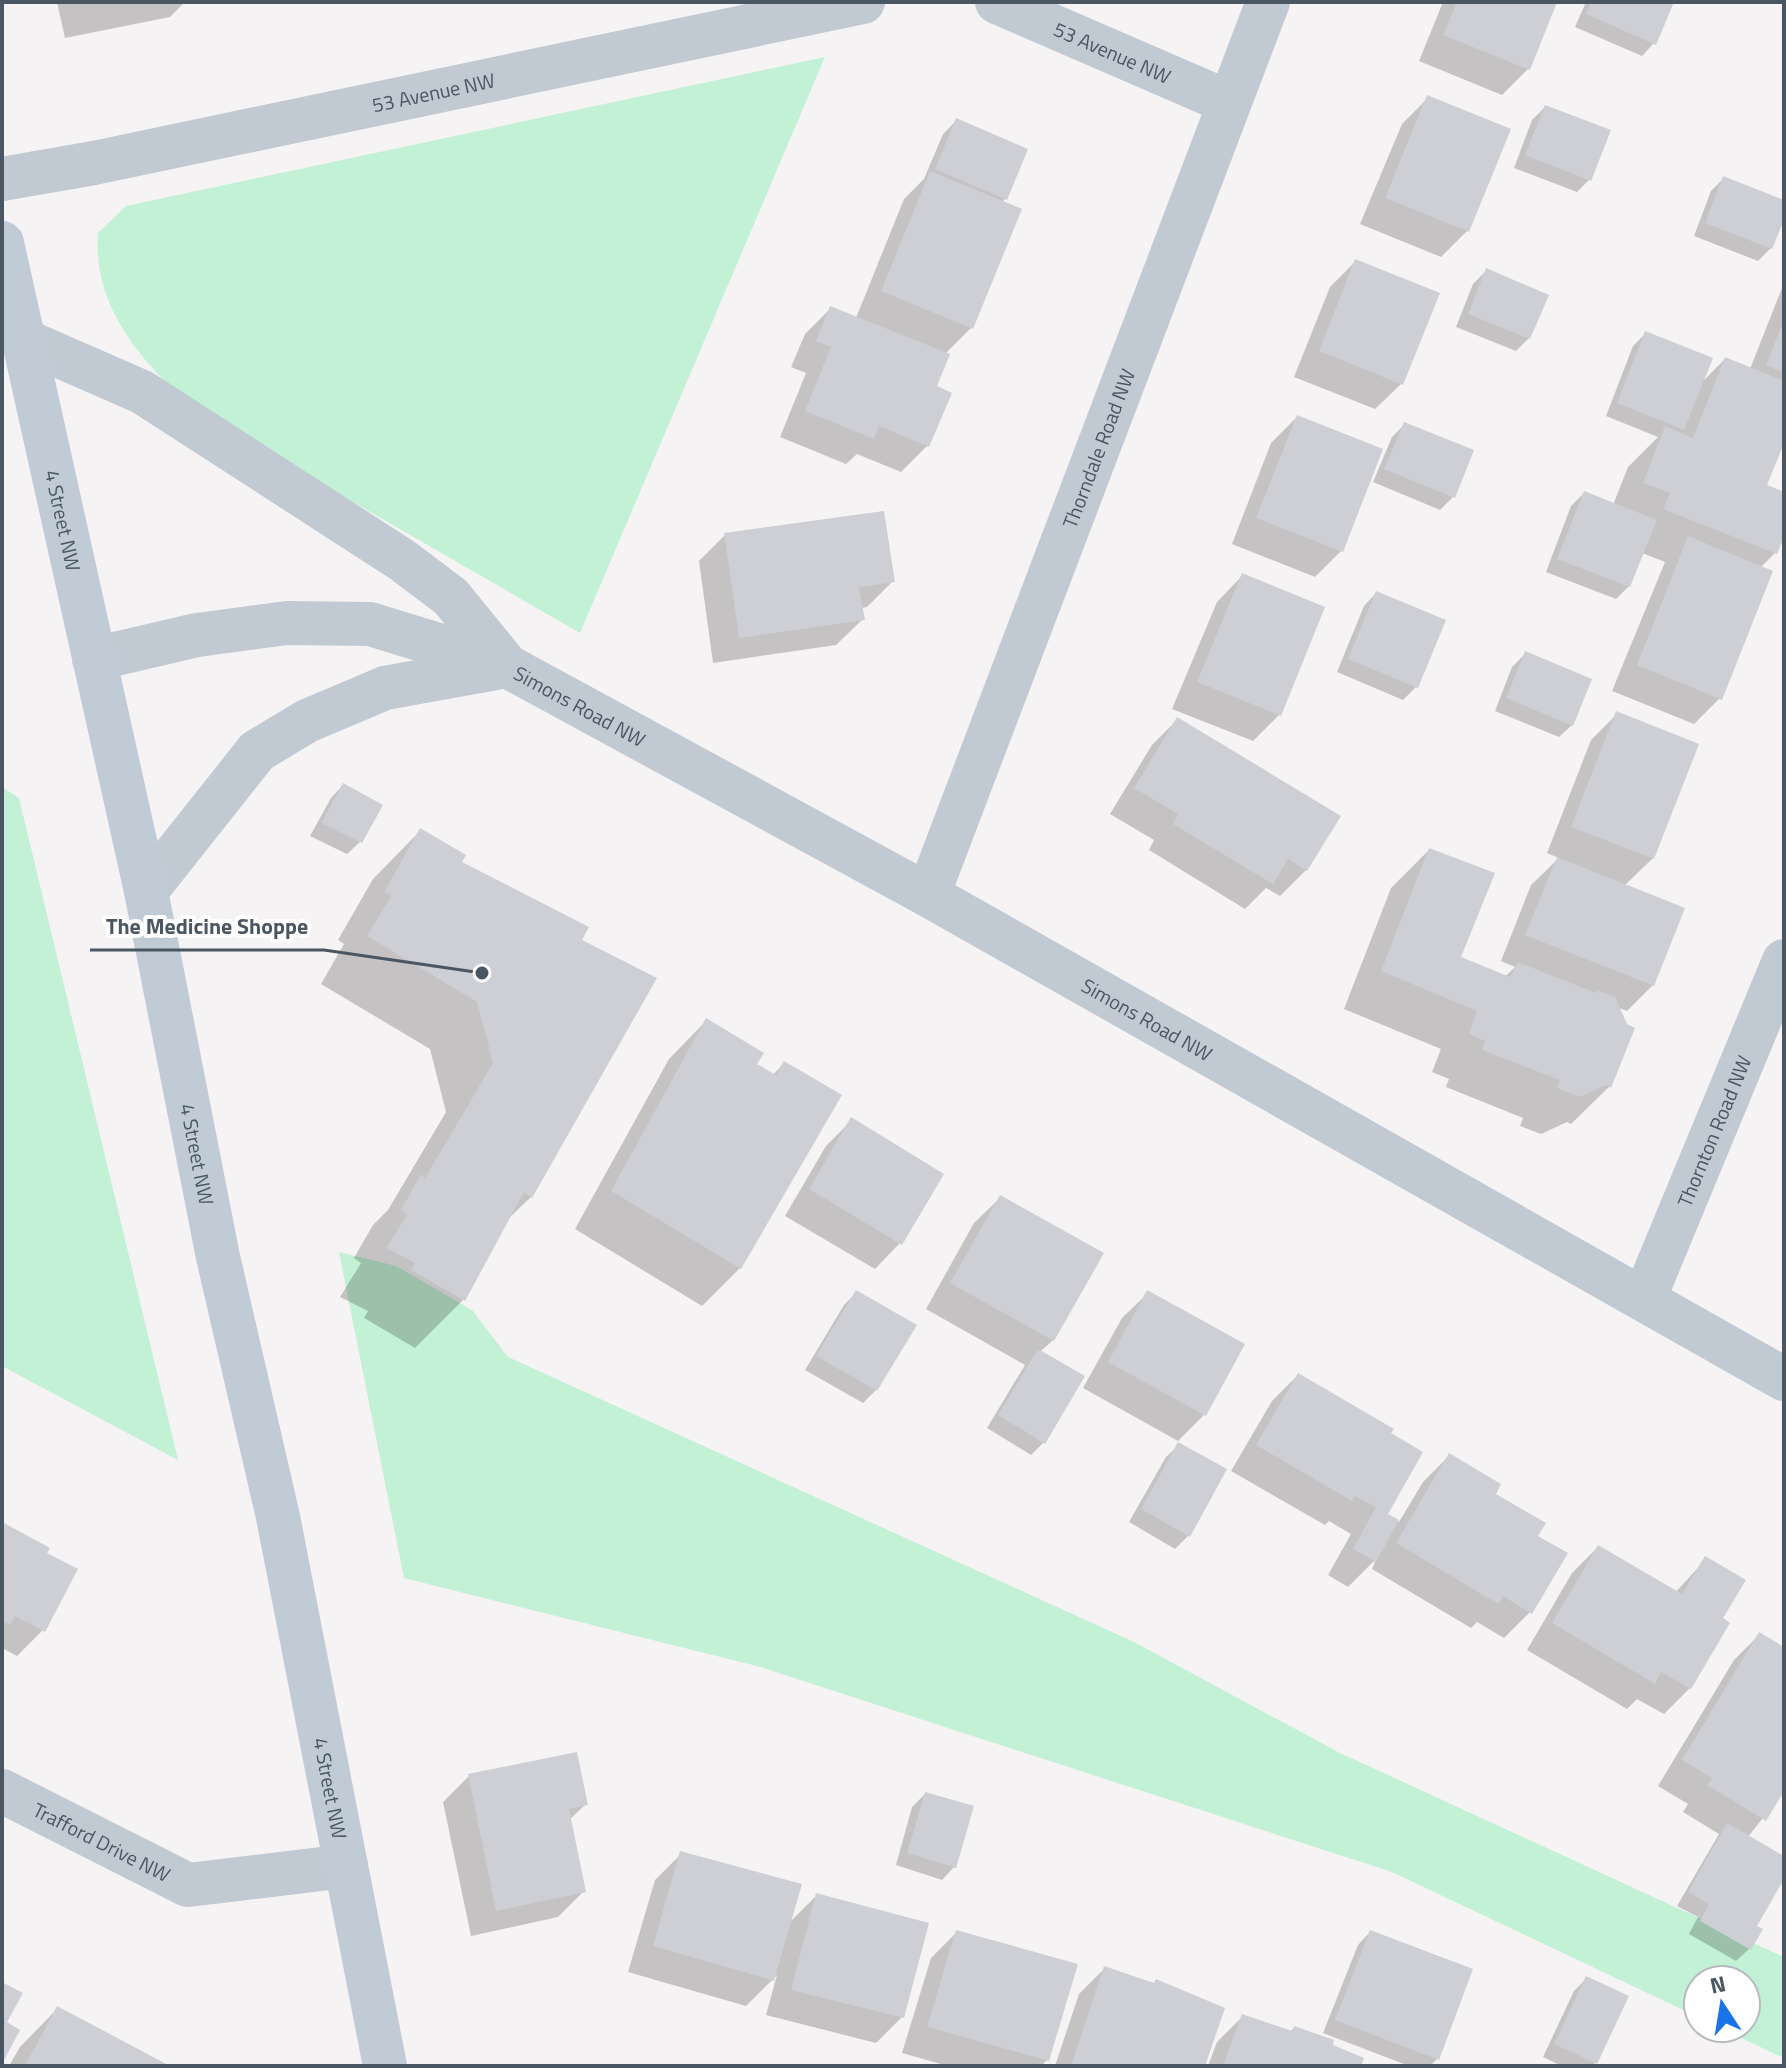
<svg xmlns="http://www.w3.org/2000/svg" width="1786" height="2068" font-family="'Titillium Web',sans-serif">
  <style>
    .green { fill: #c3f1d5 }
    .shadow { fill: #0003 }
    .building { fill: #cdcfd5 }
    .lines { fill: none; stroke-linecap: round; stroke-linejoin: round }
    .minor { stroke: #c1cad2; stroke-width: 44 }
    .secondary { stroke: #c1cbd6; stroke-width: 44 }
    .labels { text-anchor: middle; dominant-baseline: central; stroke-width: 8; stroke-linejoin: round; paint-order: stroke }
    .street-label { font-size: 20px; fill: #4a5661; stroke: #fff }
    .leader { fill: none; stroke: #4a5661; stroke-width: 3 }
    .callout-dot { fill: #4a5661; stroke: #fff; stroke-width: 3 }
    .callout-label { font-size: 22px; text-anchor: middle; font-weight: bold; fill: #4a5661; stroke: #fff; stroke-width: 8; stroke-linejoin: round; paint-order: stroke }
  </style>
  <rect width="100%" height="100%" fill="#f5f3f3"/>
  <g class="green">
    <path d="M825 57 580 633 197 412C144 364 92 309 98 233L126 206Z"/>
    <path d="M2 787 19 798 178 1460 2 1366Z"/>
    <path d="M339 1252 396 1266 472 1310 508 1357 1134 1642 1338 1752 1784 1957V2058L1720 2028H1746V1980H1698V2017L1392 1872 757 1666 404 1578Z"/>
  </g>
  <g class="shadow">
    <path d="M57 2H185L170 17 65 38Z"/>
    <path d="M1443 2H1555L1528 69 1502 95 1419 61Z"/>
    <path d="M1586 2H1672L1654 43 1642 56 1575 27Z"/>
    <path d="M1428 98 1508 130 1467 231 1441 257 1360 224 1402 124Z"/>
    <path d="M1545 107 1589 180 1577 192 1514 168 1532 120Z"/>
    <path d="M956 121 1005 199 1001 203 971 328 945 354 934 387 927 446 901 472 857 454 846 464 780 437 806 373 791 367 805 334 831 308 856 318 904 199 924 179 943 134Z"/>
    <path d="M1724 178 1784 202V215L1771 248 1758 261 1694 236 1711 191Z"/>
    <path d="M1356 261 1401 384 1375 409 1294 377 1330 287Z"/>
    <path d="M1486 271 1529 338 1516 351 1456 327 1473 284Z"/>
    <path d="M1784 283V438L1765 486 1784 494V531L1775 553 1760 568 1720 698 1694 724 1612 691 1665 562 1642 553 1629 586 1616 599 1546 572 1571 506 1584 493 1613 505 1628 467 1658 437 1606 416 1633 346 1646 333 1700 384 1725 359 1750 369Z"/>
    <path d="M1297 417 1341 551 1315 577 1232 544 1271 443Z"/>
    <path d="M1405 424 1453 497 1440 510 1373 482 1392 437Z"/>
    <path d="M725 535 893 581 867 607 861 608 862 620 836 645 713 663 699 561Z"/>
    <path d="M1242 576 1279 715 1253 741 1172 709 1217 602Z"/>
    <path d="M1376 593 1416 687 1403 700 1337 672 1364 606Z"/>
    <path d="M1525 654 1572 725 1559 737 1495 711 1512 667Z"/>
    <path d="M1617 714 1653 858 1624 886 1653 985 1627 1011 1617 1007 1609 1087 1571 1124 1567 1122 1541 1134 1520 1126 1523 1118 1446 1087 1449 1079 1432 1072 1441 1049 1344 1009 1391 888 1429 850 1459 958 1505 977 1515 967 1501 961 1531 885 1559 858 1547 853 1591 740Z"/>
    <path d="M1178 719 1306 870 1280 896 1266 888 1245 909 1149 850 1154 840 1110 814 1152 745Z"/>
    <path d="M343 785 360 842 347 854 310 836 331 798Z"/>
    <path d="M420 831 459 863 579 940 531 1197 505 1222 463 1300 415 1348 364 1318 368 1311 340 1297 361 1263 354 1258 373 1225 388 1210 446 1112 430 1049 321 984 344 944 338 940 373 879Z"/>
    <path d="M706 1021 754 1065 772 1076 784 1063 740 1268 702 1306 575 1229 669 1059Z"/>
    <path d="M852 1120 900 1243 875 1269 785 1216 826 1146Z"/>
    <path d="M1000 1198 1053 1340 1040 1352 1043 1443 1031 1455 987 1428 1025 1365 926 1309 974 1223Z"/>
    <path d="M857 1292 914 1326 876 1390 863 1403 805 1370 844 1305Z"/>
    <path d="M1148 1293 1204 1415 1178 1441 1083 1388 1122 1318Z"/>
    <path d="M1298 1375 1388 1434 1385 1515 1399 1522 1423 1482 1449 1456 1535 1537 1530 1612 1504 1638 1477 1622 1471 1628 1372 1569 1376 1559 1348 1587 1328 1575 1351 1534 1329 1521 1325 1525 1231 1471 1272 1401Z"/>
    <path d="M1179 1445 1225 1470 1188 1536 1175 1549 1129 1522 1166 1457Z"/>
    <path d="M2 1525 43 1630 17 1656 2 1648Z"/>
    <path d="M1598 1547 1675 1593 1706 1559 1721 1619 1690 1688 1664 1714 1637 1699 1627 1709 1527 1650 1572 1573Z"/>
    <path d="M1760 1634 1784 1649V1791L1748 1837 1784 1858V1875L1754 1927 1749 1949 1736 1961 1689 1934 1698 1917 1677 1906 1719 1834 1683 1812 1688 1804 1658 1786 1734 1660Z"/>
    <path d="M469 1776 586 1804 569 1820 584 1891 558 1917 471 1936 443 1802Z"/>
    <path d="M925 1794 954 1867 942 1880 896 1865 912 1807Z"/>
    <path d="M681 1854 788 1924 816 1896 902 2017 876 2043 766 2015 777 1975 746 2006 628 1972 655 1880Z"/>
    <path d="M957 1932 1047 2060 1041 2066H948L902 2053 931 1958Z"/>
    <path d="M1370 1932 1437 2059 1430 2066H1409L1323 2033 1358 1945Z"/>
    <path d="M1105 1968 1203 2066H1055L1079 1994Z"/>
    <path d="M1586 1979 1595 2063 1592 2066H1562L1543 2057 1574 1991Z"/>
    <path d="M57 2009 166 2066H9L20 2047Z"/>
    <path d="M1243 2016 1289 2032 1294 2028 1359 2066H1208L1217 2042Z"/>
  </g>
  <g class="building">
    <path d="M1457 2H1557L1530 70 1443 35Z"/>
    <path d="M1591 2H1674L1656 45 1586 14Z"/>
    <path d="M1427 95 1511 129 1469 232 1385 198Z"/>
    <path d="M1545 105 1611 130 1591 181 1525 155Z"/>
    <path d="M956 118 1028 149 1007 200 935 169Z"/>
    <path d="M930 171 1022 209 973 329 881 291Z"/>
    <path d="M1723 176 1784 200V220L1772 249 1705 223Z"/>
    <path d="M1355 259 1440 293 1403 385 1319 351Z"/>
    <path d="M1486 268 1549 295 1530 339 1468 314Z"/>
    <path d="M830 306 950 354 937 386 952 393 929 447 879 426 874 439 805 411 831 347 816 341Z"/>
    <path d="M1784 320V372L1766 365Z"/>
    <path d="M1645 331 1713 358 1684 430 1617 403Z"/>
    <path d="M1725 357 1784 381V443L1767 485 1784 492V537L1777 554 1663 509 1670 493 1643 483 1665 426 1693 438Z"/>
    <path d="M1297 415 1383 449 1343 552 1256 518Z"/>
    <path d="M1404 422 1474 450 1455 498 1384 469Z"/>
    <path d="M1584 491 1657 520 1630 587 1557 559Z"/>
    <path d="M884 511 895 582 859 587 865 620 739 638 724 533Z"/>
    <path d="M1688 536 1773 571 1722 700 1637 665Z"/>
    <path d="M1242 573 1325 607 1281 716 1197 682Z"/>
    <path d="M1376 591 1446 620 1418 688 1348 659Z"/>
    <path d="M1525 651 1592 679 1573 726 1506 698Z"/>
    <path d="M1616 711 1699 744 1654 859 1571 827Z"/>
    <path d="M1177 717 1341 816 1307 871 1288 859 1273 884 1173 824 1178 814 1134 788Z"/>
    <path d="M343 783 383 805 362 843 321 823Z"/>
    <path d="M420 828 466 855 462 862 589 927 582 940 657 978 532 1198 524 1192 465 1301 411 1270 415 1263 386 1248 407 1215 401 1210 421 1174 425 1178 493 1063 477 1002 367 936 391 896 384 892Z"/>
    <path d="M1429 848 1495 873 1461 957 1510 977 1518 962 1596 993 1598 990 1615 997 1627 1024 1635 1028 1611 1088 1606 1085 1580 1097 1557 1088 1560 1080 1482 1050 1485 1041 1469 1034 1477 1011 1381 971Z"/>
    <path d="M1557 857 1685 908 1654 986 1525 935Z"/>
    <path d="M706 1018 764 1053 757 1064 776 1075 784 1061 842 1095 741 1269 611 1191Z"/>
    <path d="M851 1117 944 1174 902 1245 809 1189Z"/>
    <path d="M1000 1195 1104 1253 1054 1341 950 1283Z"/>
    <path d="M856 1290 917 1325 877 1391 816 1356Z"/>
    <path d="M1147 1290 1245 1344 1206 1416 1108 1362Z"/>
    <path d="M1038 1349 1085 1376 1045 1444 998 1415Z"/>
    <path d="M1298 1373 1394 1429 1391 1433 1423 1452 1388 1514 1399 1520 1376 1562 1353 1549 1376 1507 1355 1496 1352 1501 1256 1445Z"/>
    <path d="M1178 1442 1227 1469 1190 1537 1141 1509Z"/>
    <path d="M1449 1453 1501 1484 1496 1494 1546 1523 1538 1536 1568 1553 1532 1614 1503 1596 1498 1604 1396 1543Z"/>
    <path d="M2 1522 50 1548 47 1553 78 1569 45 1632 15 1616 10 1625 2 1621Z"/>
    <path d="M1598 1545 1682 1594 1705 1556 1746 1580 1723 1618 1730 1623 1691 1689 1661 1672 1655 1684 1552 1623Z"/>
    <path d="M1759 1632 1784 1647V1791L1766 1821 1707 1785 1712 1778 1682 1760Z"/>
    <path d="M577 1752 588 1805 569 1809 586 1892 496 1911 468 1774Z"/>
    <path d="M925 1792 974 1806 956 1868 907 1853Z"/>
    <path d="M1727 1823 1784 1856V1879L1757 1926 1763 1929 1751 1950 1700 1921 1709 1904 1688 1892Z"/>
    <path d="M680 1851 802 1884 774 1981 653 1946Z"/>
    <path d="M816 1893 929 1923 904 2018 791 1990Z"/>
    <path d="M956 1930 1078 1964 1049 2061 927 2027Z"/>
    <path d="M1370 1930 1473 1969 1439 2060 1335 2020Z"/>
    <path d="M1104 1966 1154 1983 1156 1979 1225 2008 1205 2066H1071Z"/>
    <path d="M1586 1976 1629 1996 1597 2064 1554 2044Z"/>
    <path d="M2 1982 23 1993 7 2022 20 2030 2 2064Z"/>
    <path d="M57 2006 170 2066H25Z"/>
    <path d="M1242 2014 1292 2031 1294 2026 1334 2040 1333 2045 1364 2058 1361 2066H1223Z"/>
  </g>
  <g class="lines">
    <g class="minor">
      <path id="s1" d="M997 2 1228 102"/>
      <path id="s2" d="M2 179 94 163 863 2"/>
      <path d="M23 340 142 392 402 560 451 597 507 666"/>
      <path id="s3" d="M94 659 197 635 287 623 370 624 507 666 928 895 1784 1379"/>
      <path d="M146 891 257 751 307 721 385 688 501 667"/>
      <path id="s4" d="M928 895 1268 2"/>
      <path id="s5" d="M1644 1299 1784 961"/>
      <path id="s6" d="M2 1791 188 1885 346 1866"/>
    </g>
    <path class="secondary" id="s7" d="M2 243 146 891 218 1257 278 1517 385 2066"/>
  </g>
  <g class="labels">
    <g class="street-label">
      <text stroke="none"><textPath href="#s1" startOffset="126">53 Avenue NW</textPath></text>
      <text stroke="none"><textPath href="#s2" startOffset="440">53 Avenue NW</textPath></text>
      <text stroke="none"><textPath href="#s4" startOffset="478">Thorndale Road NW</textPath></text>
      <text stroke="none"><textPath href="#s7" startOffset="284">4 Street NW</textPath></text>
      <text stroke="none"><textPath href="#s3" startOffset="506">Simons Road NW</textPath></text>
      <text stroke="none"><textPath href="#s3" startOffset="1154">Simons Road NW</textPath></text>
      <text stroke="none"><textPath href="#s5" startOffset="182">Thornton Road NW</textPath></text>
      <text stroke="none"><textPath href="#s7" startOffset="932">4 Street NW</textPath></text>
      <text stroke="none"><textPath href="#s7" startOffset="1580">4 Street NW</textPath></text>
      <text stroke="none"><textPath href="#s6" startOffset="112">Trafford Drive NW</textPath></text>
    </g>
  </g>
  <path class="leader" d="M482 973L324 950H90"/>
  <circle class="callout-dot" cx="482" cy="973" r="8"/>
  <g class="callout-label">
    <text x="207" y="934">The Medicine Shoppe</text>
  </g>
  <rect width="1786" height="2068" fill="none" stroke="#4a5661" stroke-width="8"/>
  <g transform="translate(1722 2004) rotate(348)"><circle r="38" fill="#ffffff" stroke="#b7bbc0" stroke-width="2"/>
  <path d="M0-6L14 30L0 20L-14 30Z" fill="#1a73e8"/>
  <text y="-12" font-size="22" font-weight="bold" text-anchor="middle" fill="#4a5661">N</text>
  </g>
</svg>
